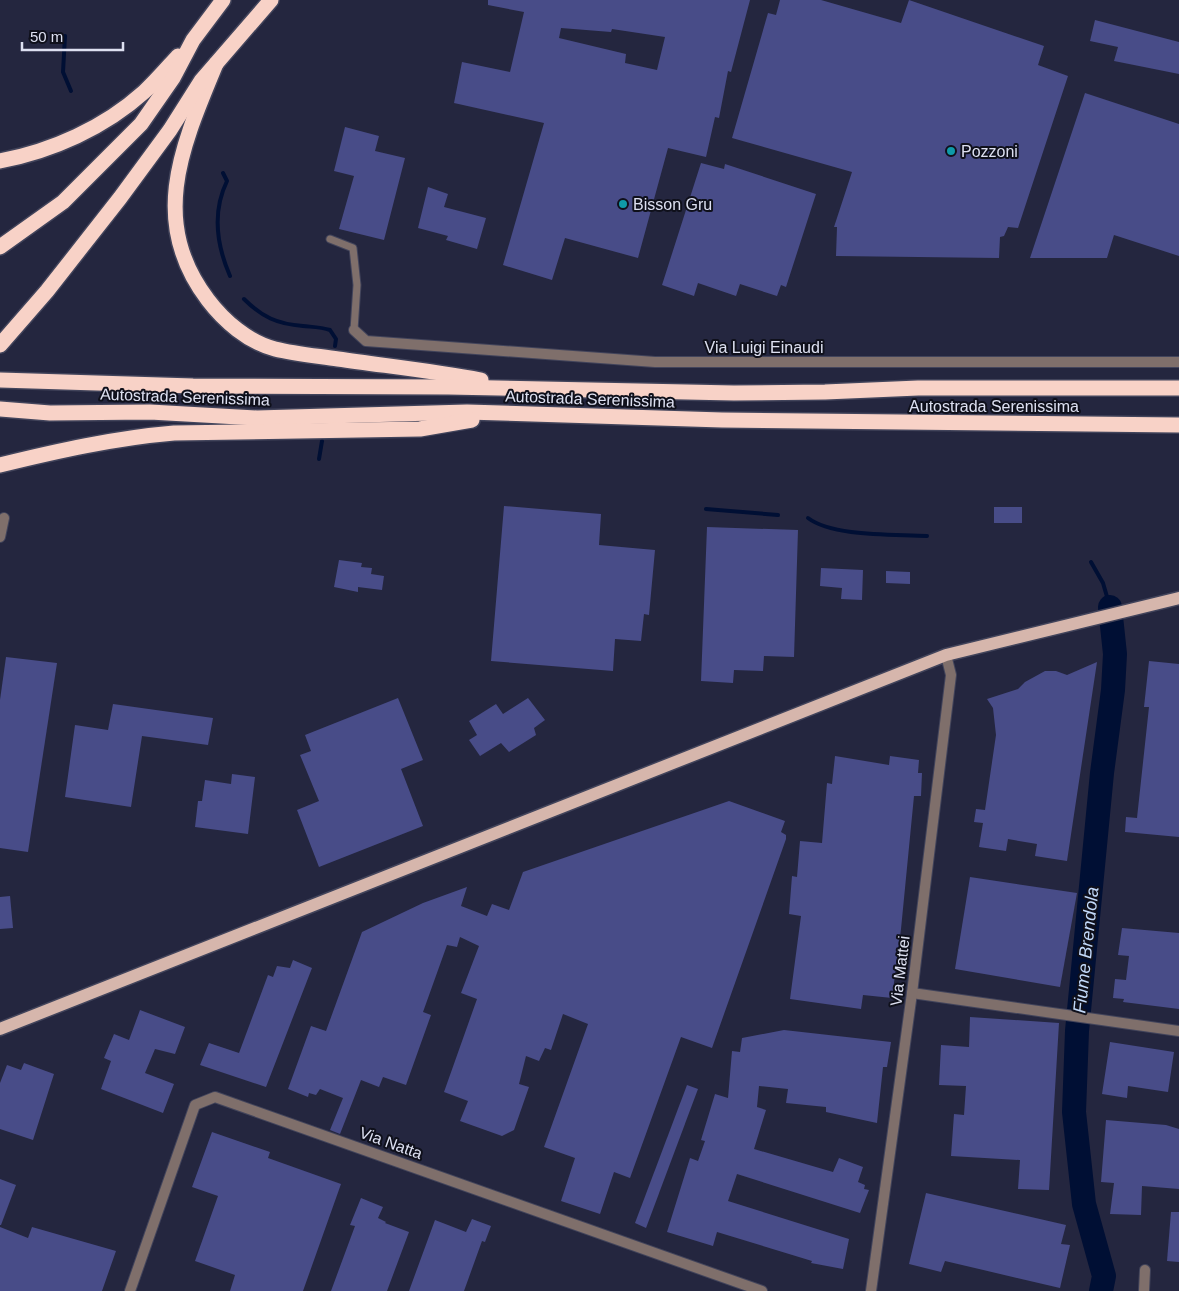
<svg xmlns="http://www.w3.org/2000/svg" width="1179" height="1291" font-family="Helvetica,sans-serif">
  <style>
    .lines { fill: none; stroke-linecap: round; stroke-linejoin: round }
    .stream { stroke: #000f34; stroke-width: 4 }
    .river { stroke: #000f34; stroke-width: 24 }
    .building { fill: #484c88; fill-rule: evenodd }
    .lane-casing { stroke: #42445b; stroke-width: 9 }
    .street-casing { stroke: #42445b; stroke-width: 12 }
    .primary-casing { stroke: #42445b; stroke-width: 15 }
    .highway-casing { stroke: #42445b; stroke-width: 18 }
    .lane { stroke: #7f6f6b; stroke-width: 7 }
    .street { stroke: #7f6f6b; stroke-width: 10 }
    .primary { stroke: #d6b6ac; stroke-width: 12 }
    .highway { stroke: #f8d2c7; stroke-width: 15 }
    .culture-dot { fill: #0f9aa8; stroke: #0f101b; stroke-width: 2 }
    .labels { text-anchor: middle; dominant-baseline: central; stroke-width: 4; stroke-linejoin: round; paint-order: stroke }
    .poi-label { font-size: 16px; fill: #dde0f1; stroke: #0f101b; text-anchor: start }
    .street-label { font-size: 16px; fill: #dde0f1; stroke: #0f101b }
    .water-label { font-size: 18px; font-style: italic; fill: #c3dafb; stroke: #0f101b }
  </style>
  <rect width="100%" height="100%" fill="#24263f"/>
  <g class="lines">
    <g class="stream">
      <path d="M65 36 63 72 71 91"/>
      <path d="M223 173 227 181C212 212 217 246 230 276"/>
      <path d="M244 299C262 317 277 324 303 326 312 327 321 327 330 330L336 339 335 346"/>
      <path d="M319 459 322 441"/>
      <path d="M706 509 778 515"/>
      <path d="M808 518C833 537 894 534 927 536"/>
      <path d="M1091 562 1103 583 1110 607"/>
    </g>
    <path class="river" d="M1101 1291 1104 1276 1084 1204 1074 1112 1077 1031 1102 773 1113 690 1115 654 1110 607"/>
  </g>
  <g class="building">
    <path d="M488 0H750L731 72 728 71 719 118 715 117 706 157 668 148 638 258 565 238 552 280 503 265 544 123 454 103 462 62 510 72 524 12 488 5ZM561 28 611 32 612 29 665 37 657 70 625 63 626 54 559 38Z"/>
    <path d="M780 0H821L901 23 909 0 1044 46 1038 65 1068 76 1018 228 1008 227 1004 236 1000 237 999 258 836 256 837 227H834L852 172 732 138 768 13 776 15Z"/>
    <path d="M1095 20 1179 42V74L1114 61 1118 47 1090 41Z"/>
    <path d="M1085 93 1179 124V256L1114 235 1107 258H1030Z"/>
    <path d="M345 127 379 136 375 151 405 158 384 240 339 229 354 176 334 171Z"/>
    <path d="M701 163 724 169 725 164 816 194 786 287 781 285 777 296 740 284 736 296 698 283 694 296 662 285Z"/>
    <path d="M428 187 448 194 444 207 486 218 477 249 446 240 448 236 418 228Z"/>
    <path d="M504 506 601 514 599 545 655 550 649 615 644 614 641 641 615 639 613 671 491 661Z"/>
    <rect x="994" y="507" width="28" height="16"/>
    <path d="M707 527 798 530 794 657 764 656 763 671 734 670 733 683 701 681Z"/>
    <path d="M339 560 362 563 361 567 372 568 371 574 384 576 382 590 358 587V592L334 587Z"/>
    <path d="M821 568 863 570 862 600 841 599 842 588 820 586Z"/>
    <path d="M886 571 910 572V584L886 583Z"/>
    <path d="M6 657 57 663 28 852 0 848V700Z"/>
    <path d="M1149 661 1179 664V837L1125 832 1126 817 1137 818 1149 707H1144Z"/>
    <path d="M1097 662 1067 861 1035 856 1037 844 1008 839 1006 851 979 847 983 823 974 822 976 809 985 810 996 735 993 708 987 699 1018 689 1025 682 1045 671H1056L1067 675Z"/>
    <path d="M398 698 423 760 401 769 423 826 319 867 297 810 319 801 300 755 311 751 305 735Z"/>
    <path d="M528 698 545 720 534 728 536 735 509 752 501 743 480 756 469 740 477 735 469 721 496 704 503 714Z"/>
    <path d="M113 704 213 718 208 745 142 736 131 807 65 797 75 725 108 730Z"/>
    <path d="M835 756 889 765 890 756 919 760 918 773H922L921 796H914L901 929 892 998 863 995 861 1009 790 999 801 916 789 914 792 876 797 877 800 841 822 843 827 783 832 784Z"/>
    <path d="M232 774 255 777 248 834 195 827 198 801H202L205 780 231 784Z"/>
    <path d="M729 801 785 821 781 832 786 835V839L712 1048 681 1037 630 1178 614 1172 600 1214 561 1201 575 1158 544 1147 588 1024 563 1014 551 1050 545 1048 539 1061 526 1056 519 1084 529 1087 514 1130 502 1136 460 1121 468 1101 444 1092 477 999 461 993 479 946 460 937 457 947 447 945 423 1012 431 1015 406 1085 383 1077 379 1087 361 1080 340 1134 330 1130 343 1098 320 1089 316 1095 309 1093 308 1097 288 1089 311 1026 326 1031 362 932 423 903 467 887 461 906 487 916 492 904 509 910 523 872Z"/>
    <path d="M970 877 1077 893 1060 987 955 969Z"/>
    <path d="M10 896 13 928 0 929V897Z"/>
    <path d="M1122 928 1179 933V1009L1123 1002 1124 999 1113 998 1115 979 1126 980 1129 956 1118 955Z"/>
    <path d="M293 960 312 968 266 1087 200 1065 209 1043 239 1053 268 975 273 977 277 966 290 968Z"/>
    <path d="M140 1010 185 1027 175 1054 155 1049 145 1073 174 1084 163 1113 101 1089 111 1061 104 1058 114 1034 129 1040Z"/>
    <path d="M970 1017 1059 1023 1049 1190 1018 1189 1020 1160 951 1156 954 1114 964 1115 966 1086 939 1085 941 1045 969 1047Z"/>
    <path d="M784 1030 891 1042 887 1067H883L877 1123 826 1112V1107L786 1103 788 1089 759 1086 757 1107 766 1110 754 1149 833 1172 839 1158 863 1167 858 1182 865 1185 864 1189 869 1190 860 1213 737 1174 728 1201 849 1239 843 1269 811 1263 812 1261 717 1232 713 1246 667 1232 690 1158 698 1161 705 1141 701 1140 715 1094 728 1098 732 1051 740 1052 742 1038Z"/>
    <path d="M1110 1042 1174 1052 1168 1092 1128 1086 1127 1098 1102 1094Z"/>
    <path d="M24 1063 54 1074 33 1140 0 1129V1083L7 1065 21 1070Z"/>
    <path d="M687 1085 698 1089 646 1228 635 1223Z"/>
    <path d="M1106 1120 1166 1125 1179 1129V1189L1142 1186 1141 1215 1110 1214 1114 1183 1101 1182Z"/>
    <path d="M212 1132 270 1152 268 1158 341 1184 303 1291H230L235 1275 195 1261 218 1196 192 1187Z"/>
    <path d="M0 1179 16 1185 1 1225H0Z"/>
    <path d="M926 1193 1066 1225 1061 1244 1070 1245 1060 1288 945 1261 941 1272 909 1264Z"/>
    <path d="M361 1198 383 1207 378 1218 386 1222 385 1223 409 1232 387 1291H331L355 1226 350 1225Z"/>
    <path d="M1171 1212H1179V1262L1167 1261Z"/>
    <path d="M472 1219 491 1226 485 1242 482 1241 464 1291H409L435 1220 466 1232Z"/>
    <path d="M0 1227 28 1238 32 1227 116 1251 102 1291H0Z"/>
  </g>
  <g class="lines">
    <g class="lane-casing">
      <path id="lane" d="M330 239 353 248 357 285 354 330"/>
    </g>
    <g class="street-casing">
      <g id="street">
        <path d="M354 330 366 341 655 362H1179"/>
        <path d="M0 537 4 518"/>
        <path d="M912 993 1179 1031"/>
        <path d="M130 1291 195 1105 215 1097 762 1291"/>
        <path d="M871 1291 912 993 951 675 946 655"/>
        <path d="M1144 1291 1145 1270"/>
      </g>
    </g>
    <g class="primary-casing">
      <path id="primary" d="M0 1029 946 655 1179 598"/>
    </g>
    <g class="highway-casing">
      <g id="highway">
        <path d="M216 64C182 146 148 221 208 300 224 321 248 342 275 349 295 354 318 356 338 359 386 366 434 371 481 380"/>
        <path d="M0 161C52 151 104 128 144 92 156 81 167 68 178 56"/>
        <path d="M0 247 63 202 141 124 173 78 193 40 223 0"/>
        <path d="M0 345 47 291 120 198 170 130 201 81 271 0"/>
        <path d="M0 380 193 386 448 387 734 393 825 392 918 388H1179"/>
        <path d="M0 409 50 413 150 412 257 418 467 412 722 420 1179 425"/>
        <path d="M0 465C57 451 115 438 174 433L420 429 472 420"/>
      </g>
    </g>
    <use href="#lane" class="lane"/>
    <use href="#street" class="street"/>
    <use href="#primary" class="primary"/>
    <use href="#highway" class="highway"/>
  </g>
  <g class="culture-dot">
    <circle cx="951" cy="151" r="5"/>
    <circle cx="623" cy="204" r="5"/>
  </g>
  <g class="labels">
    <g class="poi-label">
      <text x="961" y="151">Pozzoni</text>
      <text x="633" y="204">Bisson Gru</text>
    </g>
    <g class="street-label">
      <text x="764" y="347">Via Luigi Einaudi</text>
      <text transform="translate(185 397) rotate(2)">Autostrada Serenissima</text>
      <text transform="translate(590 399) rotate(2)">Autostrada Serenissima</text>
      <text x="994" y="406">Autostrada Serenissima</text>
      <text transform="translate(900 971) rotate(-83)">Via Mattei</text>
      <text transform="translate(391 1143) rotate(20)">Via Natta</text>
    </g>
    <g class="water-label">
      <text transform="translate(1086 950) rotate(-84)">Fiume Brendola</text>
    </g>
  </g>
  <path d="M22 42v8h101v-8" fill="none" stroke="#dde0f1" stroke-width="2.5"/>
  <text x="30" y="42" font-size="15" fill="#dde0f1" stroke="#0f101b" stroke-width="4" paint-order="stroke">50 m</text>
</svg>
